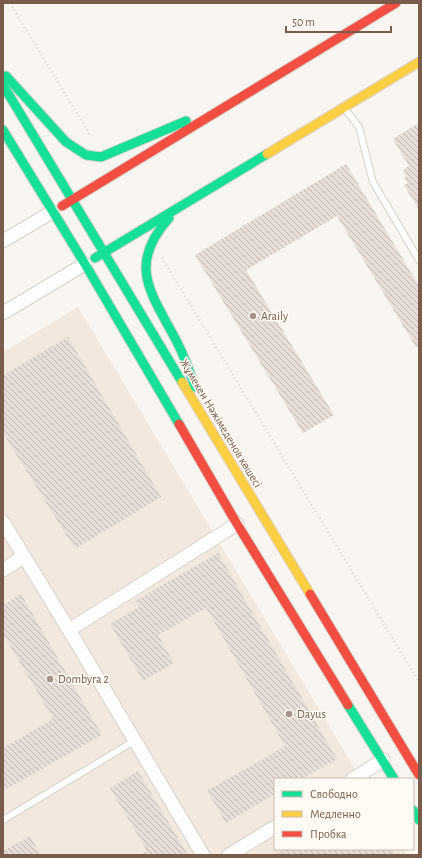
<svg xmlns="http://www.w3.org/2000/svg" width="422" height="858" font-family="'Alegreya Sans',sans-serif">
  <style>
    .residential { fill: #f2e8de }
    .building { fill: url(#building-back-hatch) }
    .lines { fill: none; stroke-linecap: round; stroke-linejoin: round }
    .lane-casing { stroke: #d7d1cb; stroke-width: 8 }
    .street-casing { stroke: #d7d1cb; stroke-width: 15 }
    .fast-casing { stroke: #d9d2cb; stroke-width: 11 }
    .slow-casing { stroke: #d9d2cb; stroke-width: 11 }
    .jam-casing { stroke: #d9d2cb; stroke-width: 11 }
    .path { stroke: #dcd5d0; stroke-width: 2.5; stroke-dasharray: 1 3; stroke-linecap: butt }
    .lane { stroke: #fefefd; stroke-width: 6 }
    .street { stroke: #fefefd; stroke-width: 13 }
    .fast { stroke: #16e098; stroke-width: 9 }
    .slow { stroke: #ffcf43; stroke-width: 9 }
    .jam { stroke: #f24e42; stroke-width: 9 }
    .poi-dot { fill: #a69286; stroke: #fffaf3; stroke-width: 1.5 }
    .labels { text-anchor: middle; dominant-baseline: central; stroke-width: 3; stroke-linejoin: round; paint-order: stroke }
    .poi-label { font-size: 12px; fill: #7a5c4d; stroke: #fffaf3; text-anchor: start }
    .street-label { font-size: 12px; fill: #7a5c4d; stroke: #fffaf3 }
  </style>
  <defs>
    <pattern id="building-back-hatch" width="6" height="6" patternUnits="userSpaceOnUse"><rect width="6" height="6" fill="#e6ded7"/><path d="M-1 5l2 2M0 0l6 6M5-1l2 2" fill="none" stroke="#bfb7b1"/></pattern>
  </defs>
  <rect width="100%" height="100%" fill="#f9f5f0"/>
  <path class="residential" d="M78 307 361 779H275V849H403L406 855H3V352Z"/>
  <g class="building">
    <path d="M419 123V210L404 185 408 183 404 178 407 176 403 170 409 166 393 139Z"/>
    <path d="M346 164 419 286V346L416 347 337 216 246 270 334 415 303 433 195 255Z"/>
    <path d="M68 337 161 497 75 549 3 433V375Z"/>
    <path d="M218 553 337 759 301 779H275V794L226 823 207 791 285 746 206 608 158 635 174 663 143 681 110 624 139 607 135 601Z"/>
    <path d="M21 594 102 735 3 791V748L53 719 5 637 3 639V605Z"/>
    <path d="M138 771 188 855H139L147 851 110 788Z"/>
    <path d="M30 836 41 855H3V851Z"/>
    <path d="M284 849H392L395 855H274Z"/>
  </g>
  <g class="lines">
    <g class="lane-casing">
      <g id="lane">
        <path d="M345 109 359 127 373 182 419 260"/>
        <path d="M3 820 134 741"/>
      </g>
    </g>
    <g class="street-casing">
      <g id="street">
        <path d="M3 241 52 212"/>
        <path d="M3 313 85 264"/>
        <path d="M3 522 69 630 237 524"/>
        <path d="M3 570 23 557"/>
        <path d="M69 630 203 855"/>
        <path d="M353 779 383 760"/>
        <path d="M229 855 275 827"/>
      </g>
    </g>
    <g class="fast-casing">
      <g id="fast">
        <path d="M6 76 66 142 86 155 101 157 186 121"/>
        <path d="M3 85 182 382"/>
        <path d="M3 130 85 264 179 424"/>
        <path d="M169 218C126 266 152 294 177 342 184 356 190 372 195 387"/>
        <path d="M95 258 267 154"/>
        <path d="M348 705 394 779"/>
        <path d="M413 810 419 820"/>
      </g>
    </g>
    <g class="slow-casing">
      <g id="slow">
        <path d="M267 154 419 62"/>
        <path d="M182 382 310 594"/>
      </g>
    </g>
    <g class="jam-casing">
      <g id="jam">
        <path d="M62 206 396 3"/>
        <path d="M179 424 237 524 348 705"/>
        <path d="M310 594 419 775"/>
      </g>
    </g>
    <g class="path">
      <path d="M10 3 90 135"/>
      <path d="M162 258 419 682"/>
    </g>
    <use href="#lane" class="lane"/>
    <use href="#street" class="street"/>
    <use href="#fast" class="fast"/>
    <use href="#slow" class="slow"/>
    <use href="#jam" class="jam"/>
  </g>
  <g class="poi-dot">
    <circle cx="253" cy="316" r="4"/>
    <circle cx="50" cy="679" r="4"/>
    <circle cx="289" cy="714" r="4"/>
  </g>
  <g class="labels">
    <g class="poi-label">
      <text x="261" y="316">Araily</text>
      <text x="58" y="679">Dombyra 2</text>
      <text x="297" y="714">Dayus</text>
    </g>
    <g class="street-label">
      <text transform="translate(221 423) rotate(59)">Жұмекен Нәжімеденов көшесі</text>
    </g>
  </g>
  <rect width="422" height="858" fill="none" stroke="#7a5c4d" stroke-width="8"/>
  <rect x="274" y="778" width="140" height="72" fill="#fffaf3" stroke="#cabbb1"/>
  <rect x="282" y="791" width="20" height="6" fill="#16e098" stroke="#cabbb1"/>
  <text x="310" y="798" font-size="12" fill="#7a5c4d">Свободно</text>
  <rect x="282" y="811" width="20" height="6" fill="#ffcf43" stroke="#cabbb1"/>
  <text x="310" y="818" font-size="12" fill="#7a5c4d">Медленно</text>
  <rect x="282" y="831" width="20" height="6" fill="#f24e42" stroke="#cabbb1"/>
  <text x="310" y="838" font-size="12" fill="#7a5c4d">Пробка</text>
  <path d="M286 26v6h105v-6" fill="none" stroke="#7a5c4d" stroke-width="2"/>
  <text x="292" y="26" font-size="12" fill="#7a5c4d" stroke="#fffaf3" stroke-width="3" paint-order="stroke">50 m</text>
</svg>
